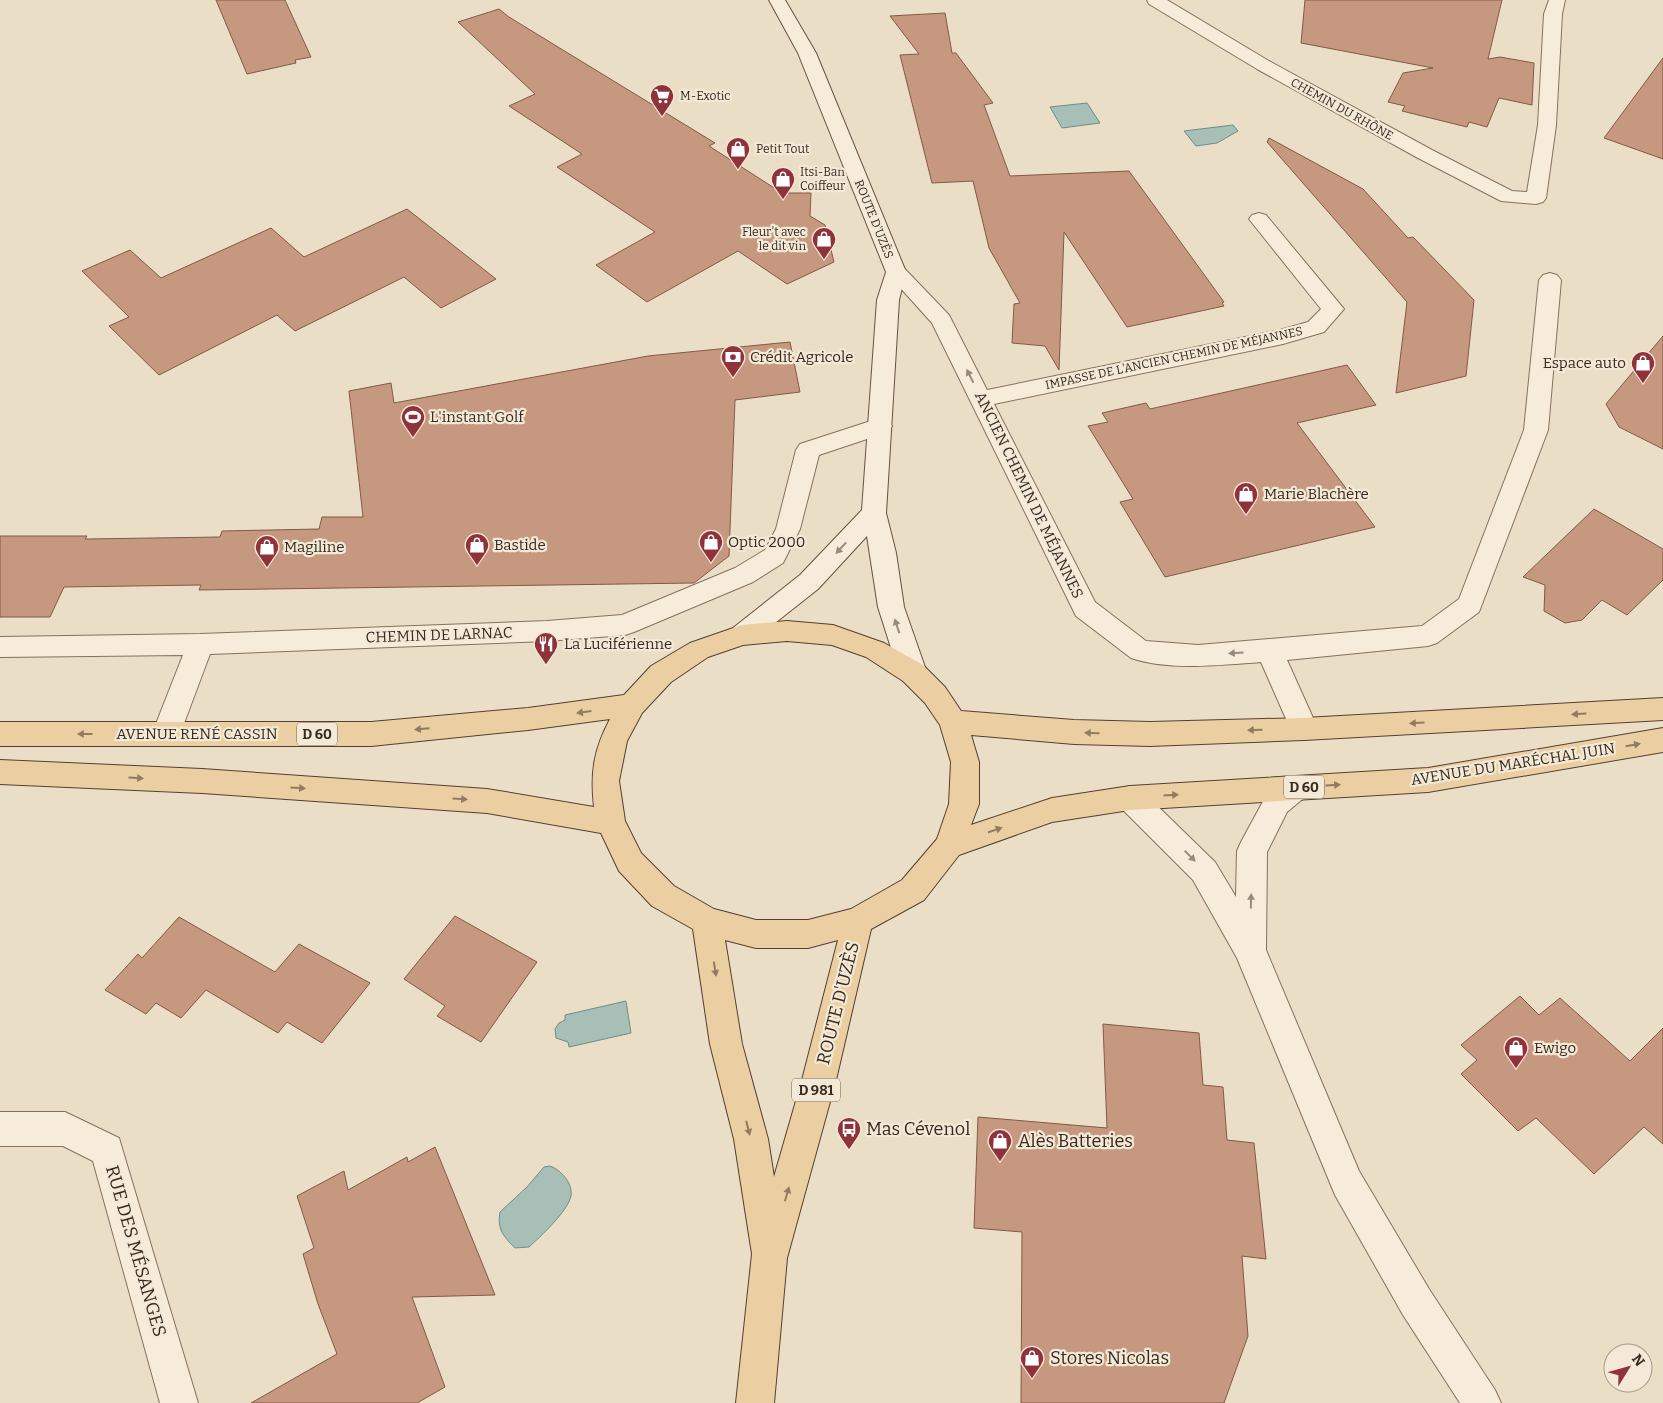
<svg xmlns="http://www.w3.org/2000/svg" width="1663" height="1403" font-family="Bitter,serif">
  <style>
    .water { fill: #a8bfb7; stroke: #6f8d84 }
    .building { fill: #c79880; stroke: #835945 }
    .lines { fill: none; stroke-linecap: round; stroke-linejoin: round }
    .minor-casing { stroke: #86705e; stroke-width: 2 }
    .tertiary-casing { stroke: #86705e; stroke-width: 2 }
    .secondary-casing { stroke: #685141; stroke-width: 2 }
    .primary-casing { stroke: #543f31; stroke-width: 2 }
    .minor { fill: #f7ecda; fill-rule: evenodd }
    .tertiary { fill: #f7ecda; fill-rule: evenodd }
    .secondary { fill: #f7ecda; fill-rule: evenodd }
    .primary { fill: #ebcfa2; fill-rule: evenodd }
    .oneway { fill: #978b7d }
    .oneway2 { fill: #917c61 }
    .labels { text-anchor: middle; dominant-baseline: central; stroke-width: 4.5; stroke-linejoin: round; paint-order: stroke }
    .far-poi-label { font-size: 12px; fill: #372a20; stroke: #f3e9d6; text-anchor: start }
    .far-street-label { font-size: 12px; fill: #372a20; stroke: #f3e9d6 }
    .shield { fill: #f3e9d6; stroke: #6f6357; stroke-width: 1 }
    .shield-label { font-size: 14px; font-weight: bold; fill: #372a20 }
    .poi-label { font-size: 15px; fill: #372a20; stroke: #f3e9d6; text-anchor: start }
    .street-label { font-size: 15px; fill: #372a20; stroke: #f3e9d6 }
    .near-street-label { font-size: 18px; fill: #372a20; stroke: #f3e9d6 }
    .near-poi-label { font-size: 18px; fill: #372a20; stroke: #f3e9d6; text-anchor: start }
  </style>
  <rect width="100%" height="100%" fill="#ebdec7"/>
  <g class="water">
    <path d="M1087 103 1100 123 1062 128 1050 107Z"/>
    <path d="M1233 125 1238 131 1217 143 1196 146 1184 131Z"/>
    <path d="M626 1001 631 1033 569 1047 568 1042 556 1038 555 1029 559 1023 565 1020V1015Z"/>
    <path d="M550 1166C561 1170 573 1183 571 1196 568 1211 540 1237 529 1247L515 1248C503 1236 497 1229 500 1212L527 1187 544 1167Z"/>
  </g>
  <g class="building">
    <path d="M216 0H285L311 57 295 60 296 63 247 74Z"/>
    <path d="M1305 0H1502L1488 59 1500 57 1534 63 1532 105 1499 98 1487 127 1469 122 1467 127 1402 111 1405 106 1388 102 1403 73 1433 68 1301 43Z"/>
    <path d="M499 9 509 17 715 143 709 146 782 193H811L810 216 825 225 834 262 787 284 738 251 647 302 596 265 655 232 557 167 582 154 509 106 535 94 458 22Z"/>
    <path d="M945 13 952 53H956L993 103 984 105 1010 176 1129 171 1224 302 1222 303 1224 306 1127 327 1064 232 1059 370 1045 346 1012 343 1014 304 1020 303 989 248 973 181 932 183 900 55 919 54 890 16Z"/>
    <path d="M1663 58V159L1604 138Z"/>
    <path d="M1269 138 1363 189 1408 238 1413 237 1474 300 1466 376 1396 393 1407 302 1267 142Z"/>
    <path d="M407 209 496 279 441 308 404 277 295 331 277 315 159 375 109 326 129 317 82 271 130 250 161 278 271 228 304 257Z"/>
    <path d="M1663 336V449L1619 427 1606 404Z"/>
    <path d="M790 342 800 392 735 400 729 556 694 583 199 590 201 585 64 587 50 617H0V536H87L85 539 220 537 222 531 319 529 322 517H363L349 391 391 383 394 403 648 356Z"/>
    <path d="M1347 365 1376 405 1297 423 1375 527 1165 577 1120 502 1133 499 1088 426 1108 422 1102 413 1146 403 1150 409Z"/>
    <path d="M1594 509 1663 549V580L1627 615 1602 600 1582 620 1565 623 1544 611 1545 585 1523 577Z"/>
    <path d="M455 916 537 962 481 1042 437 1016 445 1006 404 979Z"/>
    <path d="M179 917 275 972 299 944 370 983 322 1043 287 1022 278 1033 206 990 181 1018 156 1003 146 1014 105 990 138 954 142 958Z"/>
    <path d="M1520 996 1539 1015 1560 998 1630 1061 1663 1028V1144L1644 1127 1594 1174 1536 1118 1518 1131 1461 1074 1477 1060 1461 1045Z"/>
    <path d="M1103 1024 1199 1033 1203 1085 1223 1087 1227 1140 1254 1143 1266 1259 1242 1256 1248 1336 1224 1403H1021L1022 1232 974 1228 978 1117 1107 1128Z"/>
    <path d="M435 1147 495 1295 412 1297 445 1387 417 1403H251L337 1354 318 1304 303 1254 314 1248 297 1196 344 1171 348 1190 407 1157 408 1162Z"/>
  </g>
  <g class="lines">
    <g class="minor-casing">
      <g id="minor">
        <path d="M1147 0H1167L1269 61 1432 150 1512 191 1527 192 1538 125 1544 14 1549 0H1565L1562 14 1556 125 1546 198 1543 202 1536 204 1501 201 1418 158 1257 69 1149 4Z"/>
        <path d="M1259 213 1266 215 1344 309 1324 332 1283 344 994 404 1095 602 1146 641 1198 645 1422 626 1459 599 1524 430 1539 280 1543 275 1550 273 1557 275 1561 280 1548 430 1479 612 1437 643 1428 646 1287 660 1318 729 1314 737 1304 740 1294 737 1261 662C1221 665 1169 671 1131 658L1076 616 932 323 886 272 889 267 896 266 903 267 949 315 987 390 1280 330 1308 322 1321 309 1249 219 1252 215Z"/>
        <path d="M880 418 888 420 892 426 888 432 819 455 800 529 783 563 753 582 634 632 625 635 547 641 210 654 180 734 176 742 166 746 156 742 152 734 183 655 0 657V637L200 634 547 621 622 615 735 568 765 550 776 529 796 450 800 444Z"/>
        <path d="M0 1112H65L119 1138 198 1403H160L93 1161 63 1146H0Z"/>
      </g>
    </g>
    <g class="tertiary-casing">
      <path id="tertiary" d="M1295 776 1305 779 1309 788 1305 797 1287 812 1267 852 1266 950 1359 1171 1429 1289 1495 1390 1501 1403H1460L1403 1315 1335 1195 1237 958 1193 880 1120 807 1116 798 1120 789 1130 786 1140 789 1215 862 1236 897 1237 851 1241 842 1267 794 1285 779Z"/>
    </g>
    <g class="secondary-casing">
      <path id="secondary" d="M769 0H785L816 53 906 272 899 300 886 513 896 553 904 607 927 673 923 681 913 684 903 681 899 673 878 607 867 536 818 589 751 642 742 645 733 642 729 635 733 628 800 575 862 510 877 300 886 272 798 53Z"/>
    </g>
    <g class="primary-casing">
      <path id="primary" d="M787 621 833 625 884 643 923 665 945 687 961 711 1074 720 1150 722 1304 718 1663 698V720L1304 740 1150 746 1074 744 971 735 979 762V804L971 825 1052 798 1130 786 1428 768 1663 728V752L1428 792 1130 810 1052 822 959 855 924 900 871 929 836 1080 787 1258 774 1403H736L752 1254 734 1139 710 1044 693 929 652 906 619 871 601 833 487 813 202 793 0 784V760L202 769 487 789 594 807C590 772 594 749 610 719L528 730 371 746H0V722H371L528 708 624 695 651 666 690 643 742 625ZM787 641 832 645 866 657 903 681 925 703 940 725 951 762 949 804 937 839 902 880 851 909 808 920H756L714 909 674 886 641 853 625 821 619 781 627 741 642 713 671 682 708 657 743 645ZM725 940 756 948H808L838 940 802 1080 774 1177 768 1139 742 1044Z"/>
    </g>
    <use href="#minor" class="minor"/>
    <use href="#tertiary" class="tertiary"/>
    <use href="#secondary" class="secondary"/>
    <use href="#primary" class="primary"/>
  </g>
  <defs><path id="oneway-solid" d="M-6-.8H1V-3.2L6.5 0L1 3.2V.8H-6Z" transform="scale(1.25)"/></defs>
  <g class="oneway">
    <use href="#oneway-solid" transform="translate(970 376) rotate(-117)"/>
    <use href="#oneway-solid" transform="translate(841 548) rotate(133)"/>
    <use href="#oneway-solid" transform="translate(897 626) rotate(-108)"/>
    <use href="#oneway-solid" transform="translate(1236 653) rotate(177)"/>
    <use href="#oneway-solid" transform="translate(1190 856) rotate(45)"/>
    <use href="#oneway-solid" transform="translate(1251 901) rotate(-89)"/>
  </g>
  <g class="oneway2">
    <use href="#oneway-solid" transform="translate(584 712) rotate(172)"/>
    <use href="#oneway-solid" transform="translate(1579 714) rotate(177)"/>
    <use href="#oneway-solid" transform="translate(1417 723) rotate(177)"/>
    <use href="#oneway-solid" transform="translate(422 729) rotate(175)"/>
    <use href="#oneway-solid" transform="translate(1255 730) rotate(178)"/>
    <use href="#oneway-solid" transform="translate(1092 733) rotate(-179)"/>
    <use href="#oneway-solid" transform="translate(85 734) rotate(180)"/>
    <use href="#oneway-solid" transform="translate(1633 745) rotate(-10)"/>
    <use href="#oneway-solid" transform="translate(136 778) rotate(3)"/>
    <use href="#oneway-solid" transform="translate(1333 785) rotate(-4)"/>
    <use href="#oneway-solid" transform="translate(298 788) rotate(4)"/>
    <use href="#oneway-solid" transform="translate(1171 795) rotate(-3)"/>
    <use href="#oneway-solid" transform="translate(460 799) rotate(4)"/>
    <use href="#oneway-solid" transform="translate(995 830) rotate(-19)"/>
    <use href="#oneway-solid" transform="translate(715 969) rotate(81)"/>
    <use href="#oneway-solid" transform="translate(748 1128) rotate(76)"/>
    <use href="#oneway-solid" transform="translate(787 1194) rotate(-74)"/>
  </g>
  <defs>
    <g id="supermarket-pin" transform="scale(1.25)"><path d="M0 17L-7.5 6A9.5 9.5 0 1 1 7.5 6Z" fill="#90323a" stroke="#f3e9d6"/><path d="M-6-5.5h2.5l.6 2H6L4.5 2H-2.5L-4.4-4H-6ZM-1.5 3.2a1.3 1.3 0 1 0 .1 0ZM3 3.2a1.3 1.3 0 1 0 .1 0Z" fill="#fff"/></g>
    <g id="shop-pin" transform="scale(1.25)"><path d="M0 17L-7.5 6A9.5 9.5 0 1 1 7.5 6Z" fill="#90323a" stroke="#f3e9d6"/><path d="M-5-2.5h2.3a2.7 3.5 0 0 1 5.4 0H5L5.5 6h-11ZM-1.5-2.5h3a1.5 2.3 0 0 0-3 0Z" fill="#fff"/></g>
    <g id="bank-pin" transform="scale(1.25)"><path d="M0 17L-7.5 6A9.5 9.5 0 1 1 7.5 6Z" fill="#90323a" stroke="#f3e9d6"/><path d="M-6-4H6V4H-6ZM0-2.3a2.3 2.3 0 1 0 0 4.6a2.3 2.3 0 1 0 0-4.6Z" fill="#fff"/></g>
    <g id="stadium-pin" transform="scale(1.25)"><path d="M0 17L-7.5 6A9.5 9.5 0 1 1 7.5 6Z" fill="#90323a" stroke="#f3e9d6"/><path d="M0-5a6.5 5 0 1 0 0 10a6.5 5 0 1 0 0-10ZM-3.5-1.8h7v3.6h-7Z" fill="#fff"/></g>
    <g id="restaurant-pin" transform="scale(1.25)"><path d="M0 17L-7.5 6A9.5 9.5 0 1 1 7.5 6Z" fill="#90323a" stroke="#f3e9d6"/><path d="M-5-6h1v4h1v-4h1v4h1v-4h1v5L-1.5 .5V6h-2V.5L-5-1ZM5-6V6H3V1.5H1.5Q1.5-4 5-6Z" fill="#fff"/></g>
    <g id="bus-pin" transform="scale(1.25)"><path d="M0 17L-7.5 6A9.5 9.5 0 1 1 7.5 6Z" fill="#90323a" stroke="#f3e9d6"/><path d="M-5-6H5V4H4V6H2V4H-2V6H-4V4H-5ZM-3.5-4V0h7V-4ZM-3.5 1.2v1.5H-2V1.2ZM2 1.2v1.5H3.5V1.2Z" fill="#fff"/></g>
  </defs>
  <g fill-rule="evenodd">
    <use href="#supermarket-pin" x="662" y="96"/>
    <use href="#shop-pin" x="738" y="149"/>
    <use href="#shop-pin" x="783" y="179"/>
    <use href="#shop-pin" x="824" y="239"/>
    <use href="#bank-pin" x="733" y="357"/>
    <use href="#shop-pin" x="1643" y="363"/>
    <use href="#stadium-pin" x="413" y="417"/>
    <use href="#shop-pin" x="1246" y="494"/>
    <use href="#shop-pin" x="711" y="542"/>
    <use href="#shop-pin" x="477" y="545"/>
    <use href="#shop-pin" x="267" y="547"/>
    <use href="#restaurant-pin" x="546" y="644"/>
    <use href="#shop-pin" x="1516" y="1048"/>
    <use href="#bus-pin" x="849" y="1129"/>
    <use href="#shop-pin" x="1000" y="1141"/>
    <use href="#shop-pin" x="1032" y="1358"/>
  </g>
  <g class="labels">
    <g class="far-poi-label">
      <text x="680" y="96">M-Exotic</text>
      <text x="756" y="149">Petit Tout</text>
      <text x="800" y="172">Itsi-Ban<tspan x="800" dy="14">Coiffeur</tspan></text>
      <text x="806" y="232" text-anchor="end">Fleur't avec<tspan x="806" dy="14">le dit vin</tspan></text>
    </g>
    <g class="far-street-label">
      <text transform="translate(1342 109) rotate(29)">CHEMIN DU RHÔNE</text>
      <text transform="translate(874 219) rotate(68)">ROUTE D'UZÈS</text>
      <text transform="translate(1174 358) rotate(-12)">IMPASSE DE L'ANCIEN CHEMIN DE MÉJANNES</text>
    </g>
    <g class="shield">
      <rect x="297" y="722.5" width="40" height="23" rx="4"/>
      <rect x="1284" y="775.5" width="40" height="23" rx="4"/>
      <rect x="792" y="1078.5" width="48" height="23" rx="4"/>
    </g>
    <g class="shield-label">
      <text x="317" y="734">D 60</text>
      <text x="1304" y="787">D 60</text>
      <text x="816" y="1090">D 981</text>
    </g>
    <g class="poi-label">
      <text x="750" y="357">Crédit Agricole</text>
      <text x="1626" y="363" text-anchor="end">Espace auto</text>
      <text x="430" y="417">L'instant Golf</text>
      <text x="1264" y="494">Marie Blachère</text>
      <text x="728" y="542">Optic 2000</text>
      <text x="494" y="545">Bastide</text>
      <text x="284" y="547">Magiline</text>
      <text x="564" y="644">La Luciférienne</text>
      <text x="1534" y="1048">Ewigo</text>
    </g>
    <g class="street-label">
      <text transform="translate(1029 495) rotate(64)">ANCIEN CHEMIN DE MÉJANNES</text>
      <text transform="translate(439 635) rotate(-2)">CHEMIN DE LARNAC</text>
      <text x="197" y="734">AVENUE RENÉ CASSIN</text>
      <text transform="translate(1513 764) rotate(-9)">AVENUE DU MARÉCHAL JUIN</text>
    </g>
    <g class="near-street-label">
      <text transform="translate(838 1003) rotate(-76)">ROUTE D'UZÈS</text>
      <text transform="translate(136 1251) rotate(74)">RUE DES MÉSANGES</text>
    </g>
    <g class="near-poi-label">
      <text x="866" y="1129">Mas Cévenol</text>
      <text x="1018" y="1141">Alès Batteries</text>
      <text x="1050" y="1358">Stores Nicolas</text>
    </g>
  </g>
  <g transform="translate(1628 1368) rotate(53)"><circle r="24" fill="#f3e9d6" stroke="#a89d8d"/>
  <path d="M0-4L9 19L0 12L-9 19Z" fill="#90323a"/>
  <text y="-8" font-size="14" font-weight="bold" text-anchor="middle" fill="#372a20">N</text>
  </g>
</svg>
